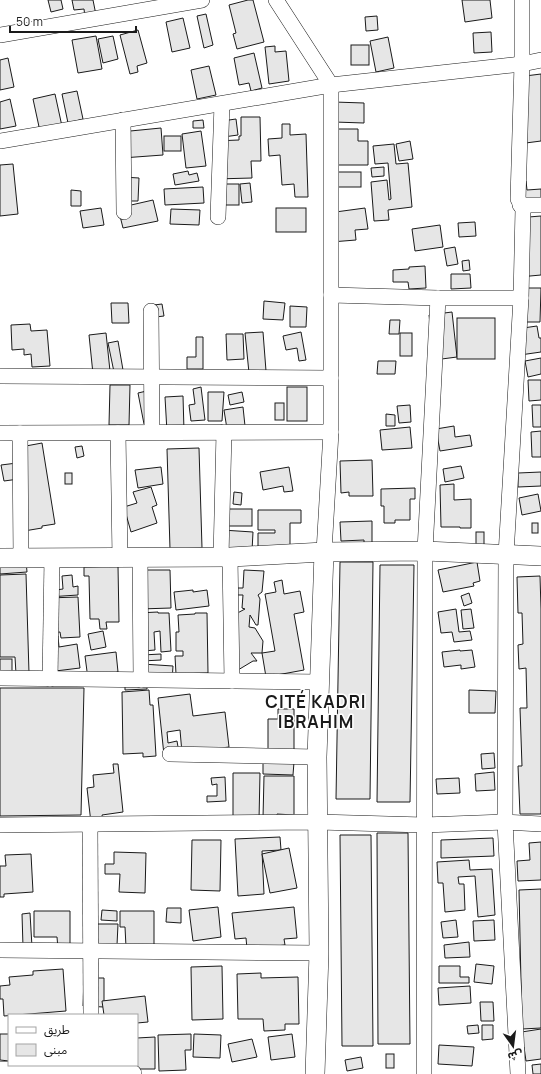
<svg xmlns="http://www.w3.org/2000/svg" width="541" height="1074" font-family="Manrope,'Noto Sans Arabic',sans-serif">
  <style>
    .building { fill: #e6e6e6; stroke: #1a1a1a }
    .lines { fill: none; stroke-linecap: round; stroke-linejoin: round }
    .minor-casing { stroke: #1a1a1a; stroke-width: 16 }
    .tertiary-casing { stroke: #1a1a1a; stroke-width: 20 }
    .minor { stroke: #fff; stroke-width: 15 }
    .tertiary { stroke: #fff; stroke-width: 19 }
    .labels { text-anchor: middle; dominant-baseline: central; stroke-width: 3; stroke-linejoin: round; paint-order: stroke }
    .district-label { font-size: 17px; font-weight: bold; letter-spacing: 1px; fill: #1a1a1a; stroke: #fff }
  </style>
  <rect width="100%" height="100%" fill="#fff"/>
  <g class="building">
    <path d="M48 0H61L63 9 51 12Z"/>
    <path d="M72 0H93L96 15 85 17 84 9 74 10Z"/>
    <path d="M248 0H253L264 42 237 49 233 34 236 33 229 5Z"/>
    <path d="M462 0H490L492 18 465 22Z"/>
    <path d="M206 14 213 45 204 48 197 16Z"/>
    <path d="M377 16 378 30 366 31 365 17Z"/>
    <path d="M183 18 190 48 172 52 166 22Z"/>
    <path d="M138 30 147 63 137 66 138 72 130 74 120 35Z"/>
    <path d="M491 32 492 52 474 53 473 33Z"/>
    <path d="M96 36 102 69 78 73 72 40Z"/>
    <path d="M113 36 118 59 103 63 98 39Z"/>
    <path d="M388 37 394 68 376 72 370 41Z"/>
    <rect x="351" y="45" width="18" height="20"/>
    <path d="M275 46V52L286 51 289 81 269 84 265 47Z"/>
    <path d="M254 53 262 88 251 91 249 83 239 85 234 58Z"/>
    <path d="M8 58 14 87 0 90V60Z"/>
    <path d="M209 66 216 95 197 99 191 70Z"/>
    <path d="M541 74V141L518 144 517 77Z"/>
    <path d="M77 91 83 119 68 123 62 94Z"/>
    <path d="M55 94 63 131 41 136 33 99Z"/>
    <path d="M10 99 16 126 0 129V102Z"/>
    <path d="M334 102 364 103V123L334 122Z"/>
    <path d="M241 117H260L261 161H251L252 178 215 179 214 141 239 140V136H241Z"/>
    <path d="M236 119 238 135 216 138 215 122Z"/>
    <path d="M203 120 204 128H193V121Z"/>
    <path d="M282 124H290V135L306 134 308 197H295L294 184 282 185 280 155 269 156 268 139 282 138Z"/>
    <path d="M161 128 163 155 122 158 120 132Z"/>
    <path d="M328 129H358V141H368V165H328Z"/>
    <path d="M201 131 206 166 186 168 182 134Z"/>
    <rect x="164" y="136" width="17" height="15"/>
    <path d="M410 141 413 159 399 161 396 144Z"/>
    <path d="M394 144 396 164 408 163 412 207 388 210 389 220 374 221 371 182 387 180 389 200 391 199 388 163 375 164 373 146Z"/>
    <path d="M13 164 18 214 0 216V165Z"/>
    <path d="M384 167V176L372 177 371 168Z"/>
    <path d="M188 171 189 175 197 173 199 181 175 185 173 174Z"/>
    <rect x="329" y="172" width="32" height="15"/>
    <path d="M123 177 139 178 138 201H122Z"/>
    <path d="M516 181H526L527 190 541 189V211L518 212Z"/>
    <path d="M250 183 252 202 242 203 240 184Z"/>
    <rect x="222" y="184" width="17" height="21"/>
    <path d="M203 187 204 203 165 205 164 189Z"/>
    <path d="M71 190 81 191V206H71Z"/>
    <path d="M153 200 158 221 123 228 118 208Z"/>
    <path d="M101 208 104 225 83 228 80 211Z"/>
    <rect x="276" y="208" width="30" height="24"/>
    <path d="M365 208 368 229 355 230 356 240 331 242 328 213Z"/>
    <path d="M171 209 200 210 199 225 170 224Z"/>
    <path d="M541 216V275L519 277 516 218Z"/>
    <path d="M475 222 476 236 459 237 458 223Z"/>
    <path d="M440 225 443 247 415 251 412 229Z"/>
    <path d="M455 247 458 264 447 266 444 249Z"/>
    <path d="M469 260 470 270 463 271 462 261Z"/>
    <path d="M425 266 426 288 409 289 408 282H393V270L409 269V267Z"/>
    <path d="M451 274H470L471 288 451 289Z"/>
    <path d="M519 288H541L540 322H519Z"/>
    <path d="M264 301 285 303 283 320 263 319Z"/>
    <path d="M111 303H128L129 323H112Z"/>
    <path d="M162 304 164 316 147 318 146 306Z"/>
    <path d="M290 306 307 307 306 327H290Z"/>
    <path d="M452 312 457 357 434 360 429 315Z"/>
    <rect x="457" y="318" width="38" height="41"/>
    <path d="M390 320H400L399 334H389Z"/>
    <path d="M30 324 31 331 47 330 50 366 32 367 31 354 24 355V349L12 350 11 325Z"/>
    <path d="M537 326 539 338H541V352L520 355 516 329Z"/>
    <path d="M263 332 266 371 249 373 245 333Z"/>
    <path d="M301 332 306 360 299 361 297 348 286 350 283 336Z"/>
    <path d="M106 333 110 371 93 374 89 335Z"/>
    <rect x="400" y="333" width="12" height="23"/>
    <path d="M226 334H243L244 359 227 360Z"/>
    <path d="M196 337H203V369H187V357H196Z"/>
    <path d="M118 341 123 370 114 372 108 343Z"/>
    <path d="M541 358V374L528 377 525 361Z"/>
    <path d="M378 361H396L395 374H377Z"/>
    <path d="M528 380H541V400L529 401Z"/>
    <path d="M110 385H130L129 425H109Z"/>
    <path d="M201 387 205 420 191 421 189 405 195 404 193 389Z"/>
    <rect x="287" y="387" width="20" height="34"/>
    <path d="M151 390 158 421 144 424 138 393Z"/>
    <path d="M208 392H224L222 421H208Z"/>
    <path d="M242 392 244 402 230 405 228 395Z"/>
    <path d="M183 396 184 431 167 432 165 397Z"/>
    <rect x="275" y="403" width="9" height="17"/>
    <path d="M410 405 411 422 399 423 397 406Z"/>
    <path d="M532 405H541V427H533Z"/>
    <path d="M243 407 245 426 227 429 224 410Z"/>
    <path d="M386 414 395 415V426H386Z"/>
    <path d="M454 426 455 437 470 435 472 446 440 451 436 429Z"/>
    <path d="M410 427 412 448 382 450 380 430Z"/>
    <path d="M541 431V457H532L531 432Z"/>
    <path d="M42 443 55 524 42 526V528L18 532 19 479 4 481 1 465 17 463 15 448Z"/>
    <path d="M82 446 84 456 77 458 75 447Z"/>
    <path d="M199 448 202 548 170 549 167 449Z"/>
    <path d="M372 460 373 496H349V492L341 493 340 461Z"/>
    <path d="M461 466 464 478 445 482 443 469Z"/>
    <path d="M161 467 163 484 138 488 135 470Z"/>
    <path d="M289 467 293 491 284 492 283 486 263 490 260 472Z"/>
    <path d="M541 472V486L518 487V473Z"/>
    <rect x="65" y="473" width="7" height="11"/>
    <path d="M454 484V500L471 499V528H460V527H441L440 485Z"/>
    <path d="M151 487 157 505 152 507 157 523 131 532 124 507 137 503 133 492Z"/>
    <path d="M415 488V499H410V520H395V523H384V506H381V489Z"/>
    <path d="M234 492 242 493 241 505 233 504Z"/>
    <path d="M538 494 541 511 522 515 519 498Z"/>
    <rect x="220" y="509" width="32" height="17"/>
    <path d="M258 510H301V523H290V550H258V533H275V530H258Z"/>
    <path d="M372 521V547H364V540L341 541 340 522Z"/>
    <rect x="532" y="523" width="6" height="10"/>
    <path d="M222 530 253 532 252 551H221Z"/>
    <rect x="476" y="532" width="8" height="15"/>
    <path d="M26 561 27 572 0 574V563Z"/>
    <path d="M340 562H373L370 799H336Z"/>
    <path d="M477 562 480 581 473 583 474 586 443 592 438 570Z"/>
    <path d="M380 565H414L410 802H377Z"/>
    <path d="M118 566 119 622H106L107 629H100L99 619H90L89 576H84V567Z"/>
    <path d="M139 570H170L171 608 140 609Z"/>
    <path d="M244 570 264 571 262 592 258 595 260 599 258 625H256L250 615 249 627 255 628 263 641 262 653H251L257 661H253L238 670 230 617 245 609 242 608 243 595H238L233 588H243Z"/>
    <path d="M26 574 29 673 16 674 15 657H0V575Z"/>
    <path d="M72 575 73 587 78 586V595L48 597V591L63 589 62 576Z"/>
    <path d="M540 576 541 609V814H520L518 766H522L520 708H527L526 668 519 669 518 645 523 644 522 613H518L517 577Z"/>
    <path d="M282 580 284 594 300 591 304 612 294 614 304 670 266 677 262 653 275 651 265 594 276 592 274 582Z"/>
    <path d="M193 590V592L207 590 209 606 176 610 174 592Z"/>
    <path d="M469 593 472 603 464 606 461 596Z"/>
    <path d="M78 597 80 637 61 638 60 632 49 633 47 598Z"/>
    <path d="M456 609 459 632 470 631 472 640 454 642 452 632 441 633 438 612Z"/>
    <path d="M471 609 474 628 463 629 461 610Z"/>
    <path d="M158 612V613H169L171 651 161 652 160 631 154 632 155 650 143 651 137 613Z"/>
    <path d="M195 613H207L208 673 176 674 175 656H183V651H176V632H179L178 615 195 614Z"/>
    <path d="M103 631 106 647 91 650 88 634Z"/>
    <path d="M58 636 59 647 77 644 80 668 47 672Z"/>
    <path d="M460 650V651L472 650 475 667 461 669V665L444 667 442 652Z"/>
    <path d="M116 652 118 672 88 679 85 656Z"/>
    <path d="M161 654V660L142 661V655Z"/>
    <rect x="0" y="659" width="12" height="21"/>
    <path d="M142 664 173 666 172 682 141 680Z"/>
    <path d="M147 682V689L125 690V683Z"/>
    <path d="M0 688H84L81 815 0 816Z"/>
    <path d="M149 690 150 705H153L156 756 143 757V753L123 754 122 692Z"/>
    <path d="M469 690 496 691 495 713H469Z"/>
    <path d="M190 694 193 716 225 712 229 747 182 753 180 730 167 732 168 743 177 741 179 753 164 755 158 698Z"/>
    <path d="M278 709H294V753H268V719H278Z"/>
    <path d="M494 753 495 768 482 769 481 754Z"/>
    <path d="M263 762H294L293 775 263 774Z"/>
    <path d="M113 764H118L123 812 102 815 103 822 91 823 87 788 94 787 93 775 114 773Z"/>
    <path d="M494 772 495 790 476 791 475 774Z"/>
    <path d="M233 773H260L259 820H233Z"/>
    <path d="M264 776H294V815L277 814V818H263Z"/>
    <path d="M225 777 226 801 207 802V796H217V784L212 785 211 778Z"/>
    <path d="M459 778 460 793 437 794 436 779Z"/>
    <path d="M377 833H408L410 1044H378Z"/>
    <path d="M340 835H371L373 1046H342Z"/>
    <path d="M280 837 281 850 262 851 264 894 238 896 235 839Z"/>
    <path d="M493 838 494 856 441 858V840Z"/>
    <path d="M192 840H221L220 891 191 890Z"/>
    <path d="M541 842V880L518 881 517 861 530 860 529 843Z"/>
    <path d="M289 848 297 888 270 893 262 854Z"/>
    <path d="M114 852 146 853 145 893 119 892 120 874H105V864H114Z"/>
    <path d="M31 854 33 892 4 894V897H0V866H6L5 855Z"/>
    <path d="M469 860 470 870 492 869 495 915 478 917 475 876 458 877 459 884H464L465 910 445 912 443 883H438L437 862Z"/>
    <path d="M541 889V1028L522 1029 519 890Z"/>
    <path d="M218 907 221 937 193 941 189 910Z"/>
    <path d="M294 907 297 938 284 939 285 945 247 949 246 938 235 939 232 913Z"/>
    <path d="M167 908H181V923L166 922Z"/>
    <path d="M102 910 117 911V921L101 920Z"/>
    <path d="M34 911H70V949H58L57 937H34Z"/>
    <path d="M120 911H154V947H126L125 927H120Z"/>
    <path d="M30 913 32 947H23L22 914Z"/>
    <path d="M456 920 458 937 443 938 441 922Z"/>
    <path d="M494 920 495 940 474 941 473 921Z"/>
    <path d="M89 924H118L117 945H88Z"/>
    <path d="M469 942 470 957 445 958 444 945Z"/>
    <path d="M476 964 494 966 492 984 474 982Z"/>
    <path d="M222 966 223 1019 192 1020 191 967Z"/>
    <path d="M439 966H460V977H469V983H439Z"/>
    <path d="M63 969 66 1011 4 1016 3 999H0V986L10 985 9 977 33 975V971Z"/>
    <path d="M261 973V978L298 977 299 1024H285V1030L264 1031 263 1019H238L237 974Z"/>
    <path d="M84 978H104V1007L83 1006Z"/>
    <path d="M470 986 471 1003 439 1005 438 988Z"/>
    <path d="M145 996 148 1022 137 1023V1015H104L102 1001Z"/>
    <path d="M480 1002H493L494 1021H481Z"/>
    <path d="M478 1025 479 1033 468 1034 467 1026Z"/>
    <path d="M482 1025H493V1039L482 1040Z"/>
    <path d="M541 1029V1059L526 1061 524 1047 517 1048 515 1033Z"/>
    <path d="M0 1034H9V1061L0 1060Z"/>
    <path d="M191 1034V1050H185L186 1070 159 1071 158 1035Z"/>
    <path d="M194 1034 221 1035 220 1058 193 1057Z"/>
    <path d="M292 1034 295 1057 271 1060 268 1037Z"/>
    <path d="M155 1037V1069H120V1065H137V1038Z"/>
    <path d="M252 1039 257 1057 232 1062 228 1044Z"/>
    <path d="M439 1045 474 1047 472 1066 438 1064Z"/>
    <rect x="386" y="1054" width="8" height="14"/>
    <path d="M361 1057 363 1068 347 1071 345 1060Z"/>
    <path d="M541 1064V1074H533L532 1065Z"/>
  </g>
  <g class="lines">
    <g class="minor-casing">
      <g id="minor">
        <path d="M276 0 331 85V432L324 552"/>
        <path d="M0 35 202 0"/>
        <path d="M123 120 124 212"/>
        <path d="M0 141 331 85 522 64 541 60"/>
        <path d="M520 205H541"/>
        <path d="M218 217 222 104"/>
        <path d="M331 295 438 298H521"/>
        <path d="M151 311 152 432"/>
        <path d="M0 376 331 378"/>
        <path d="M0 433 331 432"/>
        <path d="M20 433 21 558"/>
        <path d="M118 433 120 558"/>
        <path d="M221 557 224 432"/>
        <path d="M230 557 232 681"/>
        <path d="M140 558 141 680"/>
        <path d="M0 678 319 682"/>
        <path d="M50 679 52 558"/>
        <path d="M170 754 317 757"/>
        <path d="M0 825 318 822 424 825 505 822 541 824"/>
        <path d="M90 825 91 1015"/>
        <path d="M0 950 319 953"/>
        <path d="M424 1074 425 551 438 298"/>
        <path d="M518 1074 505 822 506 555 521 298 523 209 518 199 522 64V0"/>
      </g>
    </g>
    <g class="tertiary-casing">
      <g id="tertiary">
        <path d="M0 558 230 557 324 552 425 551 541 556"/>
        <path d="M0 1071 132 1074"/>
        <path d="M315 1074 319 953 317 757 324 552"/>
      </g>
    </g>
    <use href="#minor" class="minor"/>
    <use href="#tertiary" class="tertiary"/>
  </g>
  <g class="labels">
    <g class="district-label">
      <text x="316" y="701">CITÉ KADRI<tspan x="316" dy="20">IBRAHIM</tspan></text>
    </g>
  </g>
  <rect x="8" y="1014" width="130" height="52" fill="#ffffff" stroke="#a3a3a3"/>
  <rect x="16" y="1027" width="20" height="6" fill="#ffffff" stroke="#a3a3a3"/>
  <text x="44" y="1034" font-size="12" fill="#1a1a1a">طريق</text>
  <rect x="16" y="1044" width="20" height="12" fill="#e6e6e6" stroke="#a3a3a3"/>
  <text x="44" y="1054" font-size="12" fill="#1a1a1a">مبنى</text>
  <g transform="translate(513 1046) rotate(166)" stroke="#ffffff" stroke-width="3" paint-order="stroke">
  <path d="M0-3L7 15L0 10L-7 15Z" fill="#1a1a1a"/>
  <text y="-6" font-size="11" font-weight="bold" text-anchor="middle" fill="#1a1a1a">ش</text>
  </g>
  <path d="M10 26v6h126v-6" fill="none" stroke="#1a1a1a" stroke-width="2"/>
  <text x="16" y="26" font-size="12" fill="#1a1a1a" stroke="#ffffff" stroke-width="3" paint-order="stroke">50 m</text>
</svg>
